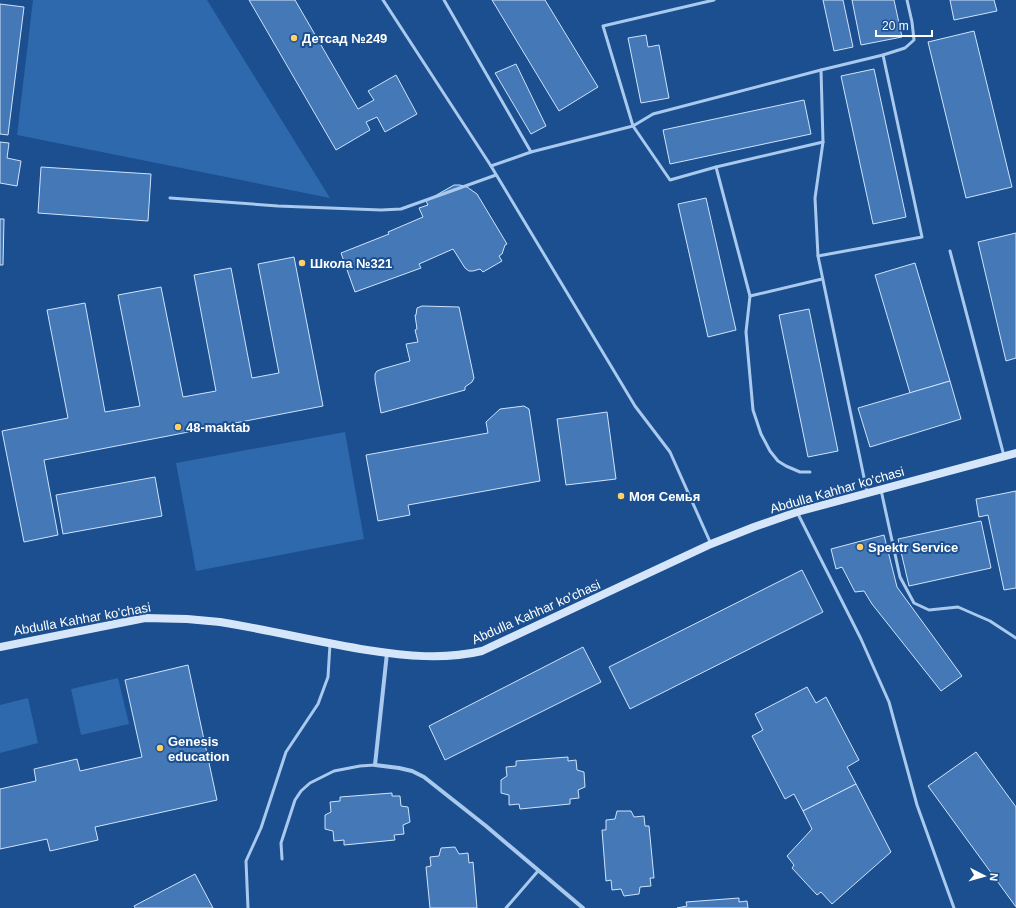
<svg xmlns="http://www.w3.org/2000/svg" width="1016" height="908" font-family="Arial,sans-serif">
  <style>
    .green { fill: #2e69ad }
    .building { fill: #4478b7; stroke: #cfe3fa }
    .lines { fill: none; stroke-linecap: round; stroke-linejoin: round }
    .lane { stroke: #a9c9ee; stroke-width: 3 }
    .street { stroke: #a9c9ee; stroke-width: 4 }
    .secondary { stroke: #d6e6fa; stroke-width: 8 }
    .poi-dot { fill: #ffd166; stroke: #1b4f8f; stroke-width: 1.5 }
    .labels { text-anchor: middle; dominant-baseline: central; stroke-width: 4; stroke-linejoin: round; paint-order: stroke }
    .poi-label { font-size: 13px; font-weight: bold; fill: #fff; stroke: #1b4f8f; text-anchor: start }
    .street-label { font-size: 13px; fill: #fff; stroke: #1b4f8f }
  </style>
  <rect width="100%" height="100%" fill="#1b4f8f"/>
  <g class="green">
    <path d="M33 0H207L330 198 17 135Z"/>
    <path d="M345 432 364 539 196 571 176 463Z"/>
    <path d="M118 678 129 724 81 735 71 689Z"/>
    <path d="M28 698 38 743 0 753V705Z"/>
  </g>
  <g class="building">
    <path d="M249 0H295L358 109 374 100 368 91 396 75 417 114 385 132 377 117 366 122 370 130 336 150Z"/>
    <path d="M492 0H545L598 87 559 111Z"/>
    <path d="M823 0H843L853 47 834 51Z"/>
    <path d="M852 0H894L902 37 861 45Z"/>
    <path d="M950 0H994L997 11 954 20Z"/>
    <path d="M0 4 24 7 8 135 0 134Z"/>
    <path d="M974 31 1012 187 966 198 928 42Z"/>
    <path d="M646 35 648 47 659 45 669 98 641 103 628 38Z"/>
    <path d="M516 64 546 126 531 134 495 73Z"/>
    <path d="M874 69 906 217 873 224 841 76Z"/>
    <path d="M804 100 811 134 670 164 663 130Z"/>
    <path d="M0 142 9 143 7 158 21 161 17 186 0 183Z"/>
    <path d="M41 167 151 174 148 221 38 213Z"/>
    <path d="M454 185H460L467 187 477 194 507 244 505 245 502 254 499 256 502 261 483 272 480 269 473 271H469L465 268 453 249 419 264 421 268 355 292 341 253 389 234 388 232 423 217 419 208 428 205 426 201Z"/>
    <path d="M706 198 736 330 708 337 678 204Z"/>
    <path d="M0 219H4L3 265H0Z"/>
    <path d="M1016 233V358L1006 361 978 242Z"/>
    <path d="M294 257 323 406 44 460 58 535 24 542 2 431 68 418 47 310 85 303 105 412 140 406 118 295 161 287 183 397 216 391 194 275 231 268 252 378 279 373 258 264Z"/>
    <path d="M915 263 950 381 910 393 875 275Z"/>
    <path d="M422 306 459 307 474 378 472 382 465 387V390L381 413 375 380V374L377 371 382 369 410 361 406 344 418 342 415 330 417 329 415 315H416L417 308Z"/>
    <path d="M809 309 838 451 808 457 779 315Z"/>
    <path d="M950 381 961 419 870 447 858 408Z"/>
    <path d="M524 406 529 409 540 481 408 505 410 515 378 521 366 455 488 433 486 422 500 409Z"/>
    <path d="M607 412 616 479 566 485 557 419Z"/>
    <path d="M155 477 162 516 63 534 56 495Z"/>
    <path d="M1016 491V588L1004 590 988 515 979 517 976 499Z"/>
    <path d="M981 521 991 568 909 586 898 539Z"/>
    <path d="M884 535 897 587 962 676 941 691 872 604 864 591 855 592 842 567 836 569 831 549Z"/>
    <path d="M802 570 823 612 630 709 609 667Z"/>
    <path d="M583 647 601 682 445 760 429 726Z"/>
    <path d="M188 665 217 800 95 827 98 840 50 851 47 839 0 849V789L36 781 34 769 77 759 80 771 142 757 125 680Z"/>
    <path d="M807 687 816 703 826 697 859 760 847 767 856 784 803 811 794 794 785 799 752 736 763 730 755 714Z"/>
    <path d="M976 752 1016 807V907L928 786Z"/>
    <path d="M568 757V761L576 760 577 770 584 772 585 787 578 790 579 798 570 799V804L520 809 519 804 509 805V795L501 793V780L507 776 506 767 516 766V761Z"/>
    <path d="M856 784 891 852 832 904 821 892 817 895 792 868 794 865 787 856 812 829 803 811Z"/>
    <path d="M392 793V796H400L401 806 408 807 410 822 403 825 404 834 394 835 395 840 344 845V840L334 841 333 831 325 829V815L331 812 330 802 340 801V797Z"/>
    <path d="M617 811H631L634 817 644 816 645 826H649L654 878H650L651 886 640 887 639 894 624 896 621 889 612 890 611 880 606 881 602 830H606V820L615 819Z"/>
    <path d="M455 847 459 854 468 853 469 863 473 862 477 908H430L426 867 431 866 430 857 439 856 441 848Z"/>
    <path d="M195 874 213 908H135L134 906Z"/>
    <path d="M739 898V902L747 901 748 908H677L687 906 686 902Z"/>
  </g>
  <g class="lines">
    <g class="lane">
      <path d="M383 0 491 166 635 406 670 452 711 544"/>
      <path d="M444 0 531 152"/>
      <path d="M714 0 603 26 633 126 670 180 716 167 750 296 746 332 753 410 761 434 770 451 778 461 786 466 800 472H810"/>
      <path d="M883 55 905 48 914 40 912 22 907 0"/>
      <path d="M491 166 531 152 633 126 653 114 821 70 883 55 922 237 818 256 867 492"/>
      <path d="M716 167 823 142"/>
      <path d="M170 198 278 206 381 210 401 209 496 175"/>
      <path d="M950 251 1004 456"/>
      <path d="M818 256 815 198 823 142 821 70"/>
      <path d="M750 296 822 279"/>
      <path d="M881 490 900 577 914 603 929 610 958 607 990 621 1016 638"/>
      <path d="M797 512 861 639 889 702 917 805 954 908"/>
      <path d="M282 859 281 843 295 800 301 791 310 783 334 771 360 766 375 765"/>
      <path d="M248 908 246 861 261 828 286 752 318 704 328 677 330 644"/>
      <path d="M506 908 538 871"/>
    </g>
    <path class="street" d="M387 653 375 765 399 768 412 771 424 777 486 826 583 908"/>
    <path class="secondary" d="M0 647 145 618 187 619 220 622C269 630 318 642 367 650 405 656 444 660 482 651L711 544 754 527 797 512 1016 453"/>
  </g>
  <g class="poi-dot">
    <circle cx="294" cy="38" r="4"/>
    <circle cx="302" cy="263" r="4"/>
    <circle cx="178" cy="427" r="4"/>
    <circle cx="621" cy="496" r="4"/>
    <circle cx="860" cy="547" r="4"/>
    <circle cx="160" cy="748" r="4"/>
  </g>
  <g class="labels">
    <g class="poi-label">
      <text x="302" y="38">Детсад №249</text>
      <text x="310" y="263">Школа №321</text>
      <text x="186" y="427">48-maktab</text>
      <text x="629" y="496">Моя Семья</text>
      <text x="868" y="547">Spektr Service</text>
      <text x="168" y="741">Genesis<tspan x="168" dy="15">education</tspan></text>
    </g>
    <g class="street-label">
      <text transform="translate(837 490) rotate(-16)">Abdulla Kahhar ko'chasi</text>
      <text transform="translate(536 612) rotate(-24)">Abdulla Kahhar ko'chasi</text>
      <text transform="translate(82 619) rotate(-10)">Abdulla Kahhar ko'chasi</text>
    </g>
  </g>
  <g transform="translate(984 876) rotate(96)" stroke="#1b4f8f" stroke-width="3" paint-order="stroke">
  <path d="M0-3L7 15L0 10L-7 15Z" fill="#ffffff"/>
  <text y="-6" font-size="11" font-weight="bold" text-anchor="middle" fill="#ffffff">N</text>
  </g>
  <path d="M876 30v6h56v-6" fill="none" stroke="#ffffff" stroke-width="2"/>
  <text x="882" y="30" font-size="12" fill="#ffffff" stroke="#1b4f8f" stroke-width="3" paint-order="stroke">20 m</text>
</svg>
